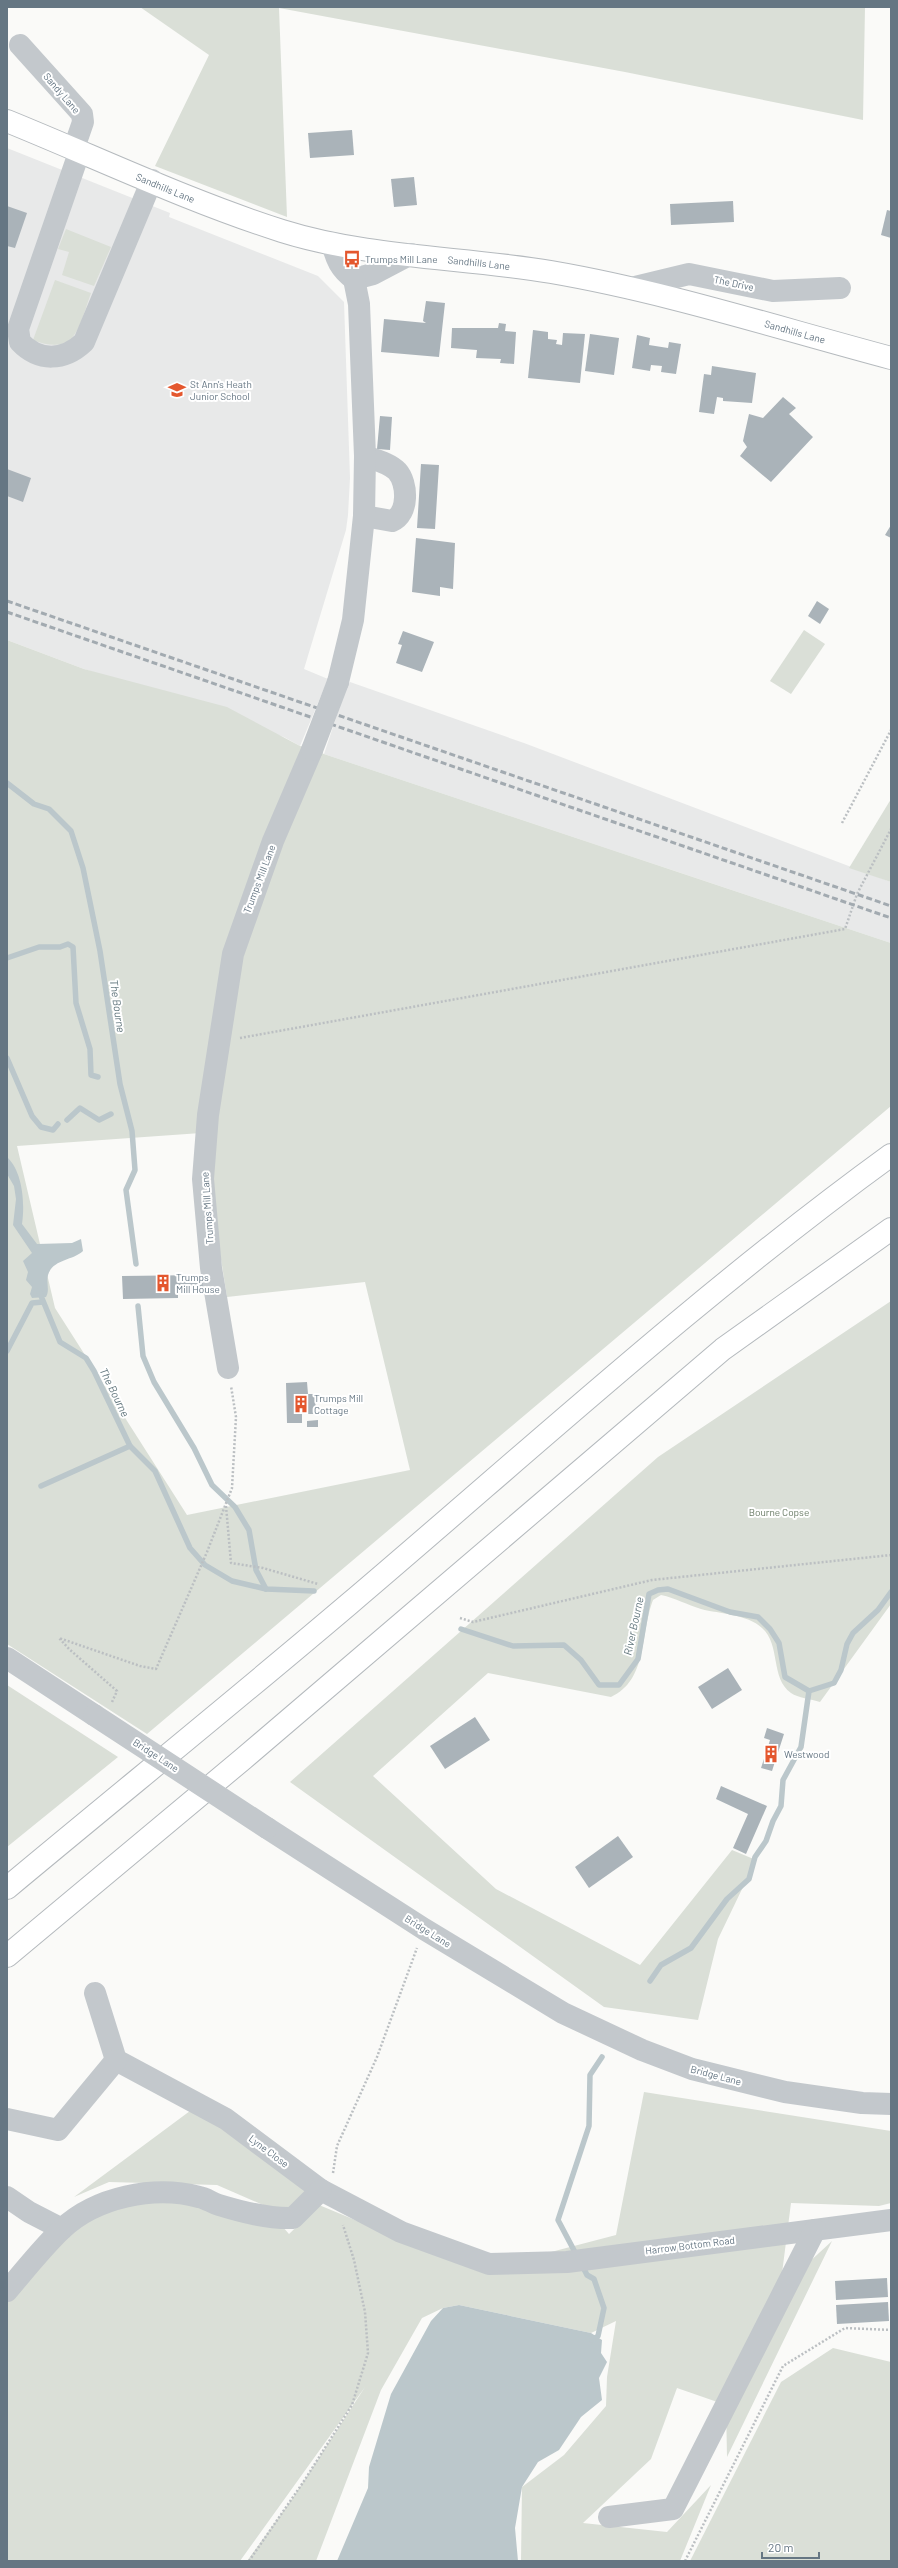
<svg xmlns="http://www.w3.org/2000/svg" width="898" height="2568" font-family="Barlow,sans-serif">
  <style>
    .built { fill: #e8e9e9 }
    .green { fill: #dadfd7; fill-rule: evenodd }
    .water { fill: #bbc7cb }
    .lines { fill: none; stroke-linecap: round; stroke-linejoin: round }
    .stream { stroke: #bbc7cb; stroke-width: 5.5 }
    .building { fill: #aab3b9 }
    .major-casing { stroke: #b5babe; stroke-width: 24 }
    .highway-casing { stroke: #b4b9bd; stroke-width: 24 }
    .path { stroke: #bbbfc2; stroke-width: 2.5; stroke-dasharray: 2 2; stroke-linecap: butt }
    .minor { stroke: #c3c8cc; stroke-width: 22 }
    .major { stroke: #fff; stroke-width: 22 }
    .highway { stroke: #fff; stroke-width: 22 }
    .rail { stroke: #a2aab0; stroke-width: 3; stroke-dasharray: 6 3; stroke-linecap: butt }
    .minor-bridge { stroke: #c3c8cc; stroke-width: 22 }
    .labels { text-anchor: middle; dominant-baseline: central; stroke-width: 4; stroke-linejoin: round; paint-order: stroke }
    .street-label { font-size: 10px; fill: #657683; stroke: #fff }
    .poi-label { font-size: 10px; fill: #657683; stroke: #fff; text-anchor: start }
    .park-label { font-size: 10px; fill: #687a64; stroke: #fff }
    .water-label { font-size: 11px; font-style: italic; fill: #60757c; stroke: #fff }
  </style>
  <rect width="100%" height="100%" fill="#fafaf8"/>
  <g class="built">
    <path d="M7 148 170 213 169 217 318 276 344 302 350 478 348 515 346 530 304 669 328 679 300 746 284 737 84 669 7 640Z"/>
    <path d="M350 682 524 743 891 882V943L324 754 347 685Z"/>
  </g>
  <g class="green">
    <path d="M140 7H865L863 120 625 72 279 8 287 217 155 166 209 55Z"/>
    <path d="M66 229 111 247 94 286 62 275 69 252 58 249Z"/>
    <path d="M55 280 91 293C79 326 77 357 33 340Z"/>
    <path d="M804 630 825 644 791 694 770 681Z"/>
    <path d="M7 640 84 669 227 707 300 746 891 943V1106L147 1734 7 1644ZM201 1133 227 1297 365 1282 410 1470 187 1515 55 1308 17 1146Z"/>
    <path d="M891 799V882L849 868Z"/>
    <path d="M891 1301V1604L820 1702C811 1699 798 1698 791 1693 770 1678 781 1645 762 1628 747 1614 720 1614 701 1609 687 1605 676 1598 661 1595L653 1600C640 1634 648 1680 611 1697L488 1673 373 1776 496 1889 640 1965 732 1850 756 1860 718 1939 698 2020 604 2007 290 1782 658 1457Z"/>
    <path d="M7 1685 118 1757 7 1847Z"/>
    <path d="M644 2092 891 2131V2203L879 2206 791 2203 780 2289 832 2241 727 2457 726 2405 677 2388 651 2459 583 2523 667 2532 711 2485 680 2561H521L522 2487 564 2455 606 2406 607 2377 616 2321 591 2333 459 2305 443 2308 422 2318 381 2390 316 2561H247L292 2499 365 2387 240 2561H7V2292L62 2229 134 2193 276 2219 289 2234 319 2205 478 2271 616 2235Z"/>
    <path d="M194 2108 314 2197 293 2218 217 2185 109 2182 74 2197Z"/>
    <path d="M833 2348 891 2362V2561H690L781 2382Z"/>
  </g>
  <g class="water">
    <path d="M7 1157C23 1172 25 1204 22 1224L37 1244 72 1243 81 1239 83 1251C72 1261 53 1259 48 1275 46 1283 50 1290 46 1297L32 1298 30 1294 32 1287 26 1280 28 1272 23 1261 32 1253 13 1225 16 1199 14 1186 7 1174Z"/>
    <path d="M459 2305 591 2333 602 2340 601 2353 607 2362 599 2378 602 2400 581 2417 559 2450 538 2462 522 2487 515 2528 518 2561H337L368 2488 369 2467 391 2394 431 2321 443 2308Z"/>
  </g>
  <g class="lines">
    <g class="stream">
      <path d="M7 783 34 804 49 809 71 831 83 868 100 951 120 1084 132 1131 135 1170 126 1190 136 1264"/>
      <path d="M7 958 39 947H60L68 944 73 947 76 1003 90 1049 91 1075 98 1077"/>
      <path d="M7 1058 32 1116 41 1127 53 1130 58 1124"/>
      <path d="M67 1120 80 1108 99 1120 111 1114"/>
      <path d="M39 1291 60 1342 86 1358 94 1371 130 1446 155 1471 190 1548 205 1565 232 1581 266 1589 314 1591"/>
      <path d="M138 1306 143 1356 154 1382 194 1448 212 1485 235 1507 249 1530 256 1570 266 1589"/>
      <path d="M7 1351 32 1303 43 1302"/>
      <path d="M41 1486 130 1446"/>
      <path d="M461 1629 513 1646 564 1645 581 1660 599 1685H619L638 1659 649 1594 658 1590 668 1589 730 1612 758 1617 770 1629 779 1643 785 1677 809 1691"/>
      <path d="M809 1691 834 1683 841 1670 847 1644 853 1633 878 1610 891 1592"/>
      <path d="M650 1981 661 1965 691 1948 727 1899 749 1879 755 1857 766 1841 773 1821 781 1806 783 1780 801 1747 809 1691"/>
      <path d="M577 2256 558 2220 589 2126 590 2075 602 2057"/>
      <path d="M582 2265 587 2275 594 2279 604 2308 598 2336 592 2340"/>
    </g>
  </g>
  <g class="building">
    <path d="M352 130 354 155 310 158 308 133Z"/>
    <path d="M414 177 417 205 394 207 391 179Z"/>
    <path d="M733 201 734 222 671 225 670 204Z"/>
    <path d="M7 206 27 213 15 248 7 246Z"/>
    <path d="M887 210 891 211V238L881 235Z"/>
    <path d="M426 301 445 303 439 357 381 352 384 319 426 323 423 321Z"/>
    <path d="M499 323 506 324 505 331 516 332 514 364 500 363 501 359 476 358 477 350 451 348 452 328H498Z"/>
    <path d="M533 330 548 332V339L557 340 556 344 562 345 563 333 585 334 580 383 528 378Z"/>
    <path d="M590 334 619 338 614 375 585 371Z"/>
    <path d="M637 335 650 338 649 345 668 348 669 342 681 344 676 374 661 372 662 366 651 365 650 371 632 368Z"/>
    <path d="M712 366 756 373 752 403 723 401V398L717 397 714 414 699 412 704 374 711 375Z"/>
    <path d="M783 397 796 408 789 414 813 437 771 482 740 456 747 447 743 441 749 414 763 418Z"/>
    <path d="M380 416 392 417 390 450 377 449Z"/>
    <path d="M421 464 439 465 435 529 417 528Z"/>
    <path d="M7 469 31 478 23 502 7 496Z"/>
    <path d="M891 525V538L885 535Z"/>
    <path d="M416 538 455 543 453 589 440 587V596L412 592Z"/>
    <path d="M817 601 829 609 820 624 808 616Z"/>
    <path d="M403 631 434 642 422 672 396 663 402 645 398 644Z"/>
    <path d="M203 1275 204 1291H178V1298L123 1299 122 1276Z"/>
    <path d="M307 1382 308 1394H315L316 1414H302V1423H287L286 1383Z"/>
    <path d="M318 1420V1427H307V1421Z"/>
    <path d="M728 1668 742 1690 712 1709 698 1687Z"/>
    <path d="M475 1717 490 1740 445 1769 430 1746Z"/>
    <path d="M767 1728 784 1734 772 1771 761 1768 770 1740 764 1738Z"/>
    <path d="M721 1786 767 1806 746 1854 733 1848 748 1814 716 1799Z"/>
    <path d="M618 1836 633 1857 589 1888 575 1867Z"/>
    <path d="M887 2278 888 2297 836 2300 835 2281Z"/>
    <path d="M888 2302 889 2321 837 2324 836 2305Z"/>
  </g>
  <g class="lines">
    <g class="major-casing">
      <g id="major">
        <path id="s1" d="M7 121C98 158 188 201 282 231 368 258 462 257 551 272 667 292 778 328 891 358"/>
      </g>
    </g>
    <g class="highway-casing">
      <g id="highway">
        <path d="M7 1888C121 1793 236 1700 349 1604 528 1452 701 1293 891 1155"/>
        <path d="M7 1956 243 1759 723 1349 891 1229"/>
      </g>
    </g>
    <g class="path">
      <path d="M842 823 891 730"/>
      <path d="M240 1038 845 929 857 894 891 829"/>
      <path d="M226 1506 231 1563 263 1568 318 1584"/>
      <path d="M460 1618 473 1622 652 1580 891 1555"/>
      <path d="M112 1702 117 1691 69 1649 59 1638 140 1666 156 1669 207 1552 232 1488 236 1417 231 1386"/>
      <path d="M333 2173 337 2146 377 2057 417 1948"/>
      <path d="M249 2561 304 2481 352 2405 368 2353 365 2312 354 2260 343 2225"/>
      <path d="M685 2561 783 2366 845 2328 891 2330"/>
    </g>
    <g class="minor">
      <path d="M20 45 82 114 83 122 74 148"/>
      <path d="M80 150 18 329 20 342C39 362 64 361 84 342L152 180"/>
      <path d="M332 243C336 259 340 269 354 279L373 274 411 254"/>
      <path d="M631 288 689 274 773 291 840 288"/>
      <path d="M364 516 392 521C409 514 408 483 397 471 389 463 376 460 365 456"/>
      <path d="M338 682 353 620 364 516 365 456 359 304 354 279"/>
      <path d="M228 1368 211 1268 203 1179 208 1115 233 954 273 841 312 750"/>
      <path d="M7 1658 94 1715"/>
      <path d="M267 1828 424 1929 563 2013 642 2050 692 2069 785 2092 862 2103 891 2104"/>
      <path d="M95 1993 116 2060 226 2119 321 2190 401 2232 489 2264 567 2262 891 2220"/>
      <path d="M7 2119 58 2130 116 2060"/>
      <path d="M7 2197 29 2212 62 2229"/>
      <path d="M7 2291C25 2270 42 2248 62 2229 96 2197 154 2185 199 2197 206 2198 212 2203 219 2205 242 2212 268 2219 293 2218L321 2190"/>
      <path d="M609 2517 673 2509 815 2230"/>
    </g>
    <use href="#major" class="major"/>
    <use href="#highway" class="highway"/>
    <g class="rail">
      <path d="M7 601 891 906"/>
      <path d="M7 612 891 918"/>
    </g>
    <g class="minor-bridge">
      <path d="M312 750 338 682"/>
      <path d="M94 1715 267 1828"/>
    </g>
  </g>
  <defs>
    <g id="bus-bare" transform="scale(1.38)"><path d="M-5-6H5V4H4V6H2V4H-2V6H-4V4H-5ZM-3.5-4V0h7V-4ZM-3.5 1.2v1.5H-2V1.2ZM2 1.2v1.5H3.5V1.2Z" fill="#e4572e" stroke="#fff" stroke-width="2.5" paint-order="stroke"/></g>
    <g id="school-bare" transform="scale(1.38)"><path d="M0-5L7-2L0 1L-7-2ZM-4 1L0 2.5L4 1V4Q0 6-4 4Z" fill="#e4572e" stroke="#fff" stroke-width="2.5" paint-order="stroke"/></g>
    <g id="building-bare" transform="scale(1.38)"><path d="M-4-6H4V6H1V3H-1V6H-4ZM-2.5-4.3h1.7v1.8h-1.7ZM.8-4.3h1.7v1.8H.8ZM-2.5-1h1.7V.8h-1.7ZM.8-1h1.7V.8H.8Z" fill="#e4572e" stroke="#fff" stroke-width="2.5" paint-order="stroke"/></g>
  </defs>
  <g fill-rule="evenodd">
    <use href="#bus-bare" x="352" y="259"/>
    <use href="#school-bare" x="177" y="390"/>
    <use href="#building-bare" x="163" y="1283"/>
    <use href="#building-bare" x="301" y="1404"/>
    <use href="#building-bare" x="771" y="1754"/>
  </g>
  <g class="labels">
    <g class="street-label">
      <text transform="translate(62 93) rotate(49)">Sandy Lane</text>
      <text stroke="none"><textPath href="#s1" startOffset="172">Sandhills Lane</textPath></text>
      <text stroke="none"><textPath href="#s1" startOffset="496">Sandhills Lane</textPath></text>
      <text transform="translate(734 283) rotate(12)">The Drive</text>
      <text stroke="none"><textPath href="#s1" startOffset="820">Sandhills Lane</textPath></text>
      <text transform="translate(259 879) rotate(-69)">Trumps Mill Lane</text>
      <text transform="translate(207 1208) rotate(-94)">Trumps Mill Lane</text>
      <text transform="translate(156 1755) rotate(33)">Bridge Lane</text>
      <text transform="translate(428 1931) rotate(32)">Bridge Lane</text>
      <text transform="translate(716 2075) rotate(15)">Bridge Lane</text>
      <text transform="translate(269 2151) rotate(37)">Lyne Close</text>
      <text transform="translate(690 2245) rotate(-7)">Harrow Bottom Road</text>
    </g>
    <g class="poi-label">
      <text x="365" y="259">Trumps Mill Lane</text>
      <text x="190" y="384">St Ann's Heath<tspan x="190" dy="12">Junior School</tspan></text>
      <text x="176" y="1277">Trumps<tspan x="176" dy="12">Mill House</tspan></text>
      <text x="314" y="1398">Trumps Mill<tspan x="314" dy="12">Cottage</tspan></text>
      <text x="784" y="1754">Westwood</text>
    </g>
    <g class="park-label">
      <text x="779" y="1512">Bourne Copse</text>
    </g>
    <g class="water-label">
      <text transform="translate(118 1006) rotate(82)">The Bourne</text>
      <text transform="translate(115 1392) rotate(64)">The Bourne</text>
      <text transform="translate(633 1626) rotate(-78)">River Bourne</text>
    </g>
  </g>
  <rect width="898" height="2568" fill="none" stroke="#657683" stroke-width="16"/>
  <path d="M762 2552v6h57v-6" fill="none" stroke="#657683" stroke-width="2"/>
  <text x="768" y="2552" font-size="12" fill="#657683" stroke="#ffffff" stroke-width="3" paint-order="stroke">20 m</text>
</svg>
